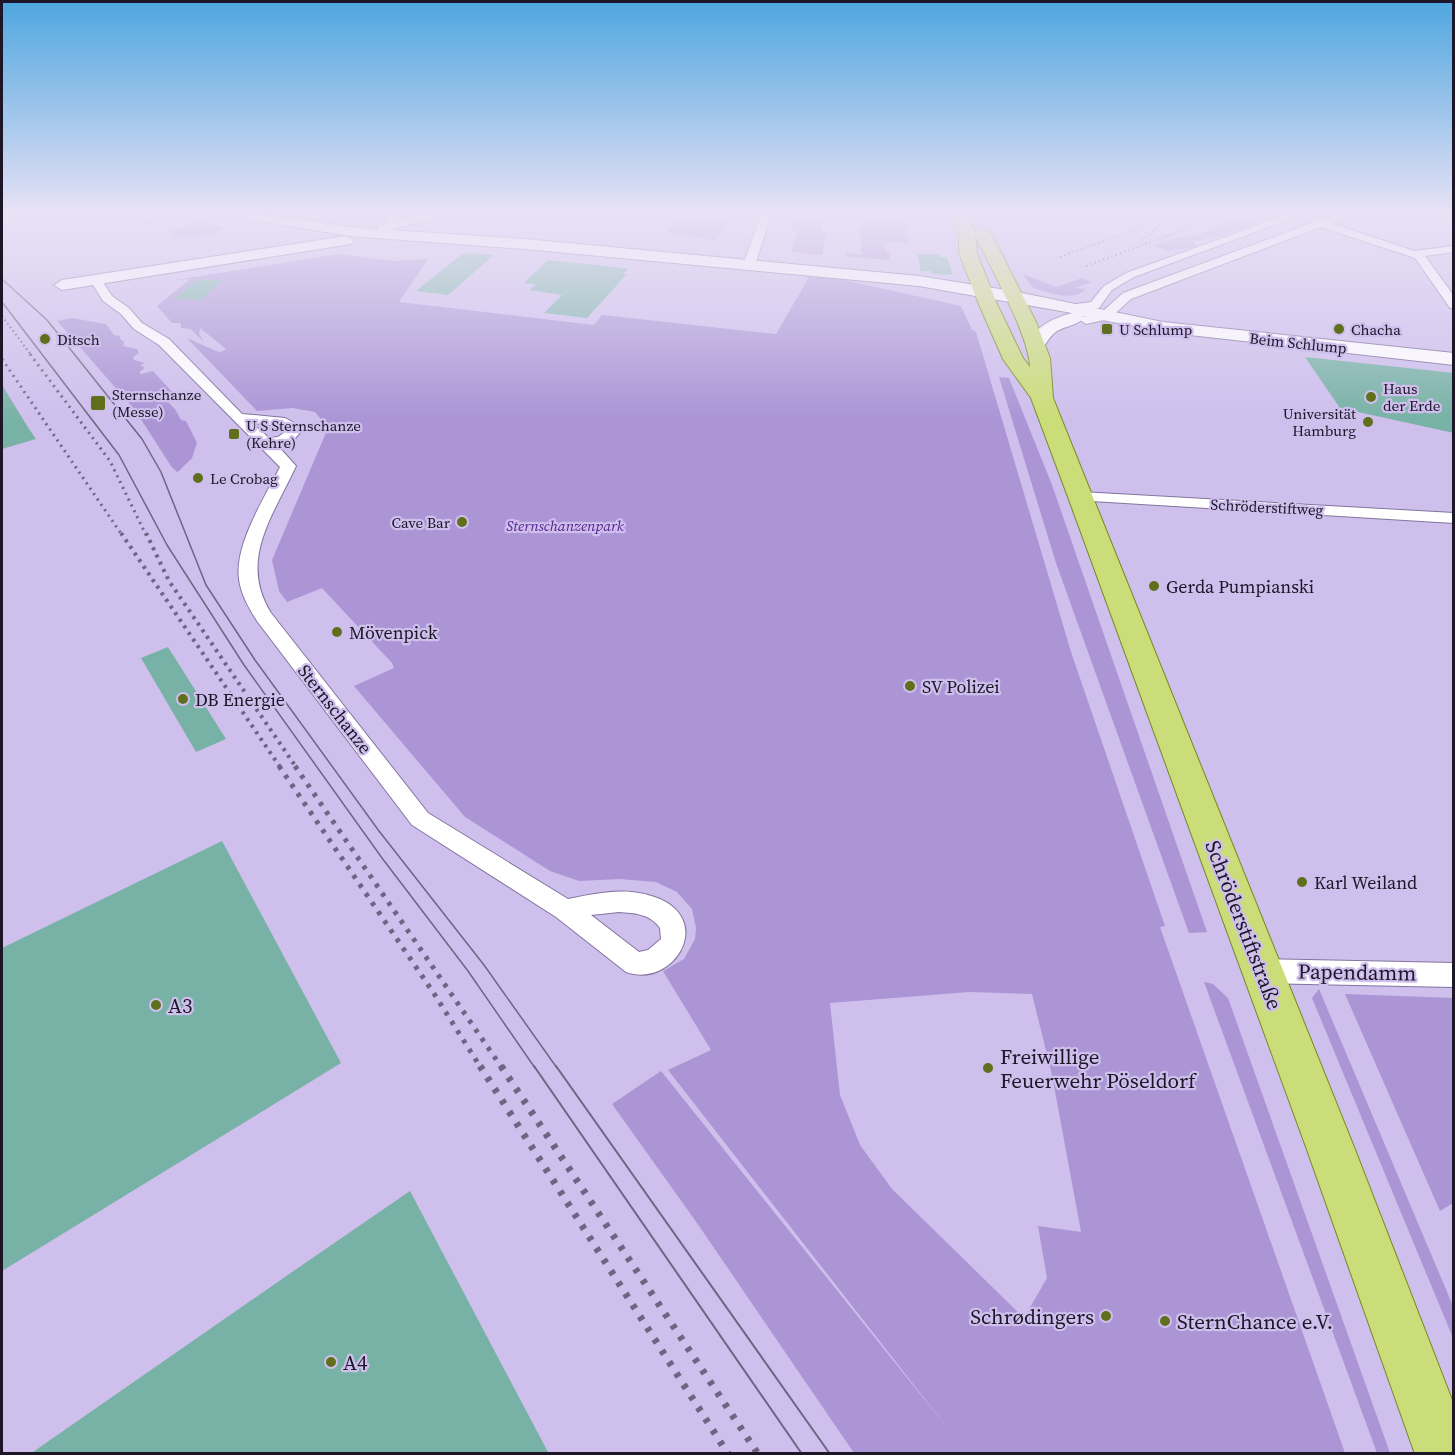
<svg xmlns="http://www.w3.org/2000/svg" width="1455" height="1455" font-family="'Source Serif 4',serif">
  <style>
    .green { fill: #ab95d5; fill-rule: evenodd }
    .building { fill: #78b2a6 }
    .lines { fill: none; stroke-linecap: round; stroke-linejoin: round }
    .street-casing { stroke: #82759e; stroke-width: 2 }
    .secondary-casing { stroke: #82759e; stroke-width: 2 }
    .primary-casing { stroke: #788821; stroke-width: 2 }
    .street { fill: #fff; fill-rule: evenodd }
    .secondary { fill: #fff; fill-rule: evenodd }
    .primary { fill: #cbdd78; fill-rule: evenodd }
    .tram-far1 { stroke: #6f6583; stroke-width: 1.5 }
    .tram { stroke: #6f6583; stroke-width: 2 }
    .rail-far4 { stroke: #6f6583; stroke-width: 2; stroke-dasharray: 1.5 3; stroke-linecap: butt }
    .rail-far3 { stroke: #6f6583; stroke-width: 3; stroke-dasharray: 2 4.5; stroke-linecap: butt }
    .rail-far2 { stroke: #6f6583; stroke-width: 4; stroke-dasharray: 3 5; stroke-linecap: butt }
    .rail-far1 { stroke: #6f6583; stroke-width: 5; stroke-dasharray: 4 7; stroke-linecap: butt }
    .rail { stroke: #6f6583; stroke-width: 7; stroke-dasharray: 4.5 9; stroke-linecap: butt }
    .poi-dot { fill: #5f6f1b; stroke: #cebfec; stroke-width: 2 }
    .labels { text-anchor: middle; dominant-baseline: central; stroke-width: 4.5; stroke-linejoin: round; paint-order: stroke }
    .far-poi-label { font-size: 15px; fill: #1c1626; stroke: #cebfec; text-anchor: start }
    .far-street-label { font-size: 15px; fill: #1c1626; stroke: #cebfec }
    .far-park-label { font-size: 15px; font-style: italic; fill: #562291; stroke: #cebfec }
    .poi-label { font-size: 18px; fill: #1c1626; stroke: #cebfec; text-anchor: start }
    .street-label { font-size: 18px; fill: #1c1626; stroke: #cebfec }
    .near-street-label { font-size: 21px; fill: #1c1626; stroke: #cebfec }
    .near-poi-label { font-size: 21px; fill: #1c1626; stroke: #cebfec; text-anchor: start }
  </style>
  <rect width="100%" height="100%" fill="#cebfec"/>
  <g class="green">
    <path d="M123 215H172L175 216 151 225 140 222 133 224 112 219Z"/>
    <path d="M682 215H732L716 240 666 234Z"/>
    <path d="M795 215H823L821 231 827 232 822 255 792 252 797 231 792 229Z"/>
    <path d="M857 215H901L910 243H884L886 251 889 252 890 260 846 257 847 253 862 255Z"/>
    <path d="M1230 215H1279L1218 237H1206L1202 241 1195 240V247L1169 251 1153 246C1181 232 1207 242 1230 215Z"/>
    <path d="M199 221 227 228 205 237H169L174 234 168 232Z"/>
    <path d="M339 254 393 261 428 259 399 302 594 325 602 315 776 334 809 277 844 280 961 306 972 330 976 332 1071 652 1165 926 1160 927 1345 1453H854L697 1223 612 1104 661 1071 949 1430 668 1070 711 1050 663 971 684 959 695 939 696 928 692 909 677 892 656 882 620 879 579 881 550 871 465 817 354 686 394 668 392 663 322 588 287 602 279 591 272 560 328 428 315 412 293 408 257 411 187 338 216 351 221 352 226 349 200 328 199 334 204 342 191 329 181 328V323H172L157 306 190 279 175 280ZM969 992 1032 994 1052 1075 1081 1232 1038 1226 1047 1278 1024 1318 892 1189 860 1145 840 1095 830 1003Z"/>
    <path d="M1023 274 1056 287 1082 278 1092 282 1074 288 1086 289C1074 302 1047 293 1032 287Z"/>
    <path d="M72 318 106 324 114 335 120 336V339L124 342 123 346 137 349 139 353 133 357 134 360 145 363 140 365 145 368 139 372 141 374 153 371 173 393 163 397 175 409 181 420 186 421 197 443 192 458 179 471 177 472 171 466 135 410 57 321Z"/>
    <path d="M999 377 1009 378 1052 485 1207 932 1189 933 1056 563Z"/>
    <path d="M1204 982 1213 984 1228 998 1390 1453H1377Z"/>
    <path d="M1319 989 1453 1306V1338L1312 998Z"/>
    <path d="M1345 994 1453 998V1203L1440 1211Z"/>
  </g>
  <g class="building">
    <path d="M472 253 494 255 448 295 416 291 462 254Z"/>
    <path d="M917 254H939L940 257H947L953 275 932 274 931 271H921Z"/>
    <path d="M548 260 615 267 628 269 623 274H627L587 318 544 313 562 295 529 290 536 284 524 283Z"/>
    <path d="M198 279 223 281 200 300 173 299Z"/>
    <path d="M1305 357 1454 373V433L1340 408Z"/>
    <path d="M2 385 29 429 36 439 2 449Z"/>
    <path d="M168 647 226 739 196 752 141 658Z"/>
    <path d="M222 841 341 1063 2 1271V948Z"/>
    <path d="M410 1191 549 1454H30L295 1270Z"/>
  </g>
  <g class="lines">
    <g class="street-casing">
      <g id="street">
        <path d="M385 215H396L405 225 396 227Z"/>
        <path d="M761 215H771L755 265 753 267H745L743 265Z"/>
        <path d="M1286 215H1301L1134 277 1112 290 1099 308 1073 312 1067 308 1069 305 1091 302 1104 286 1126 273Z"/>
        <path d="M1334 215H1349L1331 223 1414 251 1454 246V252L1425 256 1454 296V308H1450L1415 258 1321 227 1131 299 1109 319 1086 324 1080 320 1082 317 1101 313 1123 293 1312 223V220H1321Z"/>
        <path d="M96 277 100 278 112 296 129 308 142 323 169 339 242 414 285 418 301 427 302 430 292 442 278 446 296 466C273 516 238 560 271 613L428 813 568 899C589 895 611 890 632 892 725 903 679 991 626 972L556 917 412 825 257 621C249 608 241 595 239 579 234 545 265 497 280 467L159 345 134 329 121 314 103 301 90 280ZM252 423 282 426 288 430 278 437 269 438ZM619 912C635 913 650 914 660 928L661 939 648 950 639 952 591 915Z"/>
        <path d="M1081 492 1454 513V523L1075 500 1073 497Z"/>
        <path d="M1261 959 1454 963V987L1261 983 1252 979 1248 971 1252 963Z"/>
      </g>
    </g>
    <g class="secondary-casing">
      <g id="secondary">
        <path d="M240 215C287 215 332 226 379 230L378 227 380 224 411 215H436L434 218 390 230 525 239 919 276 1012 291 1163 322 1454 353V365L1163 332 1082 316 1084 318C1078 325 1066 326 1057 331 1050 336 1046 343 1042 350H1028L1026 346C1036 326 1051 319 1072 313L919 286 525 249 350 236 247 219Z"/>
        <path d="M346 236 354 241 351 244 62 290 54 285 62 280Z"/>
      </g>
    </g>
    <g class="primary-casing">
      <path id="primary" d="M952 215H968L975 232 983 228 991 233 1036 322 1050 358 1053 398 1354 1147 1454 1405V1454H1415L1306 1147 1068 497 1031 398 1003 359 978 302 959 253V230ZM975 235C990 267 1029 335 1030 367L1023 358 996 302 977 253Z"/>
    </g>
    <use href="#street" class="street"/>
    <use href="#secondary" class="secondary"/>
    <use href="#primary" class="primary"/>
    <g class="tram-far1">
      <path d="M2 279 47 320 142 439 161 472 206 585 255 660 379 831 484 965 557 1068"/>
      <path d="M2 302 119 455 167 545 244 665 382 858 468 971 535 1068"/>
    </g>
    <g class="tram">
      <path d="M534 1066 802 1454"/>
      <path d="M556 1066 830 1454"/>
    </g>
    <g class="rail-far4">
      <path d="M1142 240 1174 215"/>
      <path d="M1060 257 1121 235 1163 215"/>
      <path d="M1086 266 1194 226 1215 215"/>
      <path d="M2 316 31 355"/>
    </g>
    <g class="rail-far3">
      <path d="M30 354 110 461 146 535"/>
      <path d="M2 359 122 535"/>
    </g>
    <g class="rail-far2">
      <path d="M121 533 280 767"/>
      <path d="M146 533 169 581 296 767"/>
    </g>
    <g class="rail-far1">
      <path d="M279 766 433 992 481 1068"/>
      <path d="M295 766 502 1068"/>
    </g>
    <g class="rail">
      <path d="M480 1066 728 1454"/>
      <path d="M501 1066 758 1454"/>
    </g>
  </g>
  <linearGradient id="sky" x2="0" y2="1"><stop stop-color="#4ea6df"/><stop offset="0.51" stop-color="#e9e2f6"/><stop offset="1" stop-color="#e9e2f6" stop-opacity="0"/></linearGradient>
  <rect width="1455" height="419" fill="url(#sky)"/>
  <g class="poi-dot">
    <rect x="1101" y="323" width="12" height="12" rx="3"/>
    <circle cx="1339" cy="329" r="6"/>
    <circle cx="45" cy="339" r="6"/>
    <circle cx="1371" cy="397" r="6"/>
    <rect x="90" y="395" width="16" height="16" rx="3"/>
    <circle cx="1368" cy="422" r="6"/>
    <rect x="228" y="428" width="12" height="12" rx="3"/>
    <circle cx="198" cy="478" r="6"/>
    <circle cx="462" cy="522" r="6"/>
    <circle cx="1154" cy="586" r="6"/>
    <circle cx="337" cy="632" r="6"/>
    <circle cx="910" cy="686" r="6"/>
    <circle cx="183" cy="699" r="6"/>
    <circle cx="1302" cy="882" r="6"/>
    <circle cx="156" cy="1005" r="6"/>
    <circle cx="988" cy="1068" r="6"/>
    <circle cx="1106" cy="1316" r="6"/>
    <circle cx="1165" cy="1321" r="6"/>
    <circle cx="331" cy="1362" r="6"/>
  </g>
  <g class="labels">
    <g class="far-poi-label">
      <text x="1119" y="329">U Schlump</text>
      <text x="1351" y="329">Chacha</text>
      <text x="57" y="339">Ditsch</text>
      <text x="1383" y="388">Haus<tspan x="1383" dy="17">der Erde</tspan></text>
      <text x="112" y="394">Sternschanze<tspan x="112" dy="17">(Messe)</tspan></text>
      <text x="1356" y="413" text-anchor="end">Universität<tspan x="1356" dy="17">Hamburg</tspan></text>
      <text x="246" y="425">U S Sternschanze<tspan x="246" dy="17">(Kehre)</tspan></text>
      <text x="210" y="478">Le Crobag</text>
      <text x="450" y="522" text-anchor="end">Cave Bar</text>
    </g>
    <g class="far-street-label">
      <text transform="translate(1298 343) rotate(6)">Beim Schlump</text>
      <text transform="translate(1267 507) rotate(3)">Schröderstiftweg</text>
    </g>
    <g class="far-park-label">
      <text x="565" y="525">Sternschanzenpark</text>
    </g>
    <g class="poi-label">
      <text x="1166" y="586">Gerda Pumpianski</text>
      <text x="349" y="632">Mövenpick</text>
      <text x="922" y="686">SV Polizei</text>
      <text x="195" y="699">DB Energie</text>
      <text x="1314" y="882">Karl Weiland</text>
    </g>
    <g class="street-label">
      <text transform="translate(335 709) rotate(52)">Sternschanze</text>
    </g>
    <g class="near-street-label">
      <text transform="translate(1244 925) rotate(69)">Schröderstiftstraße</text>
      <text transform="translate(1357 972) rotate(1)">Papendamm</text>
    </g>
    <g class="near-poi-label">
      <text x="168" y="1005">A3</text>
      <text x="1000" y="1056">Freiwillige<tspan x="1000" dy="24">Feuerwehr Pöseldorf</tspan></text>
      <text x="1094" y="1316" text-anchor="end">Schrødingers</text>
      <text x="1177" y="1321">SternChance e.V.</text>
      <text x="343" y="1362">A4</text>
    </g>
  </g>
  <rect width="1455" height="1455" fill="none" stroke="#1c1626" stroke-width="6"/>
</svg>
